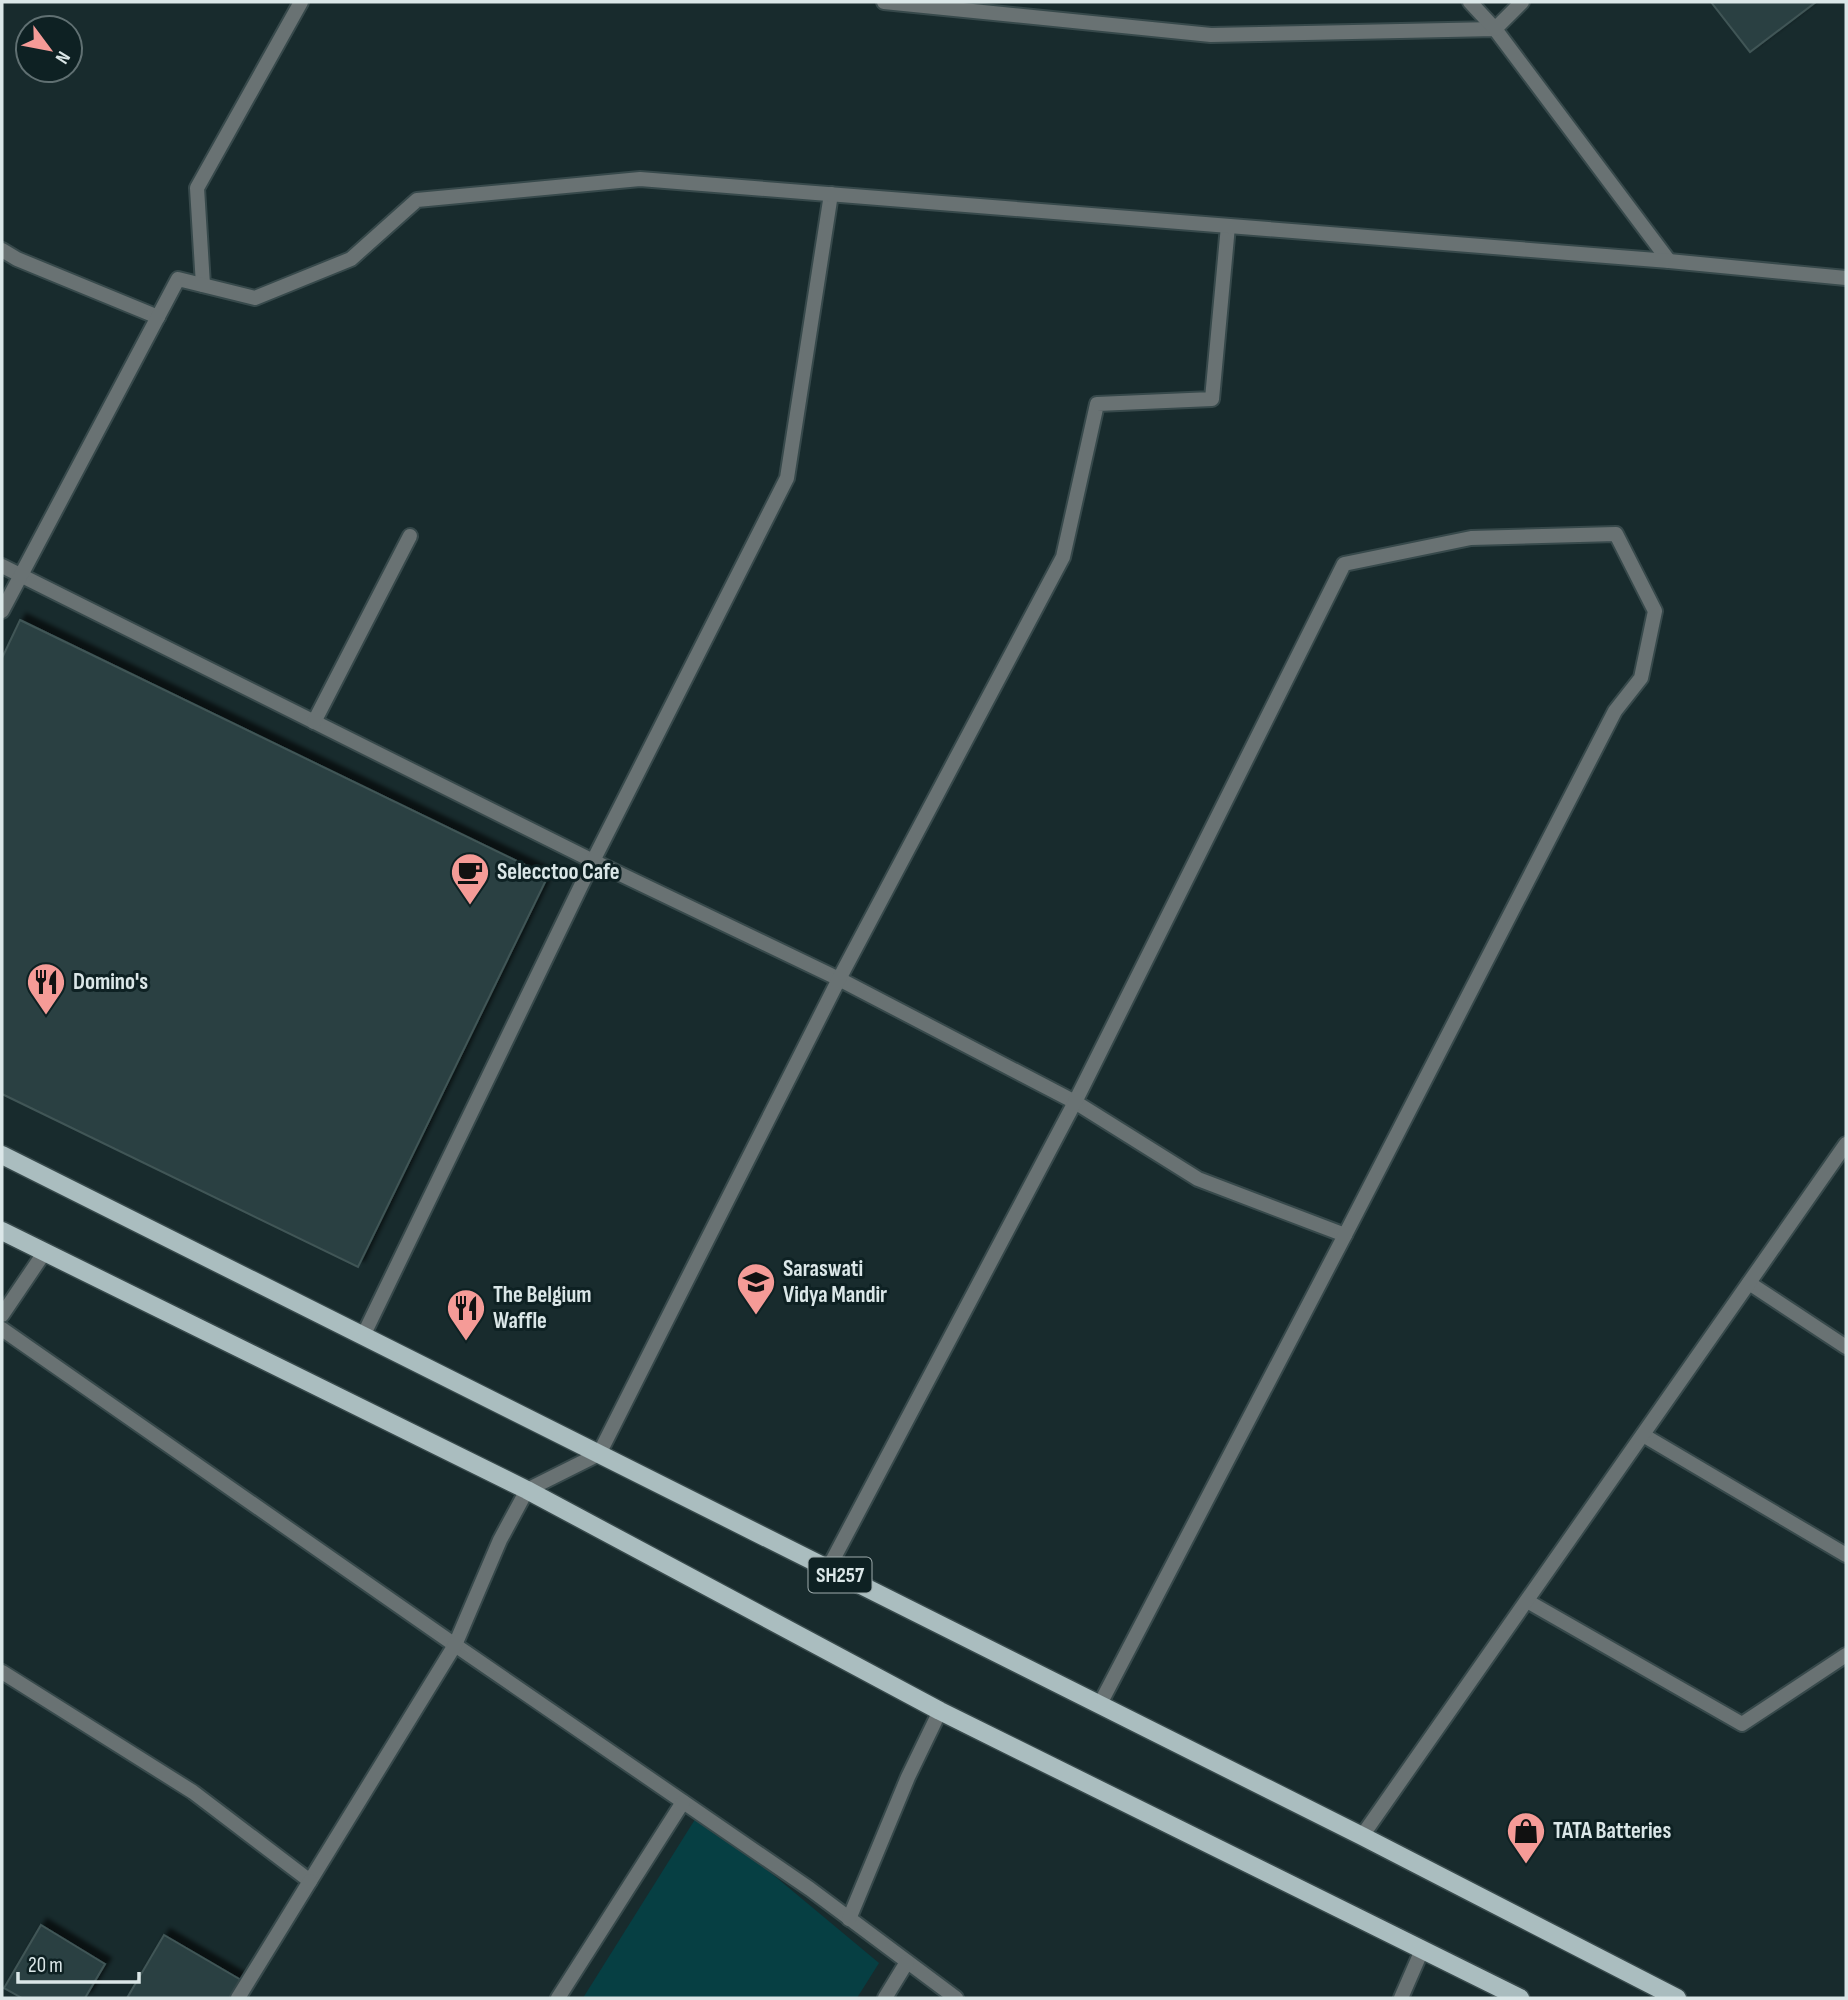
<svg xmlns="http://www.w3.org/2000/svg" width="1848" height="2000" font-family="'Sofia Sans Condensed',sans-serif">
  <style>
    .green { fill: #063f43 }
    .building { fill: #2c4042; stroke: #415657; stroke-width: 2; filter: url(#shadow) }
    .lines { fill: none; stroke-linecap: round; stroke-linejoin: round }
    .minor-casing { stroke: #37494b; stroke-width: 18 }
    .tertiary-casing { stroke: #37494b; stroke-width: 18 }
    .primary-casing { stroke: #37494b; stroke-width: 21 }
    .minor { stroke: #697273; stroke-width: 14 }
    .tertiary { stroke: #697273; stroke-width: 14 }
    .primary { stroke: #aabdbf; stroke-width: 18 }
    .labels { text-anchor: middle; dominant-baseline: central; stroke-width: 6; stroke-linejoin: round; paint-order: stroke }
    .shield { fill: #0e2123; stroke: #9eacad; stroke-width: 2 }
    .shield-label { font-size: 21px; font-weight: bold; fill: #dbe7e8 }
    .poi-label { font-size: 23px; font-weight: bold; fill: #dbe7e8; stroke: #0e2123; text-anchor: start }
  </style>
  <defs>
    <filter id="shadow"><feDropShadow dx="6" dy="-6" stdDeviation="2" flood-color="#0009"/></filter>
  </defs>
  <rect width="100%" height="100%" fill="#182b2d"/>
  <path class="green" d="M699 1813 879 1963 857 1998H583Z"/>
  <g class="building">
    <path d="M1711 2H1816L1750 52Z"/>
    <path d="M20 620 548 876 358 1267 2 1094V658Z"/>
    <path d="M41 1925 105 1964 85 1998H22L4 1988Z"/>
    <path d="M164 1935 241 1980 230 1998H127Z"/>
  </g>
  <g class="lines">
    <g class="minor-casing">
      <g id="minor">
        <path d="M884 2 1211 35 1495 29 1669 261"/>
        <path d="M1470 2 1495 29 1522 2"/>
        <path d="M2 250 17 259 158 317"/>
        <path d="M203 285 197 188 301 2"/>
        <path d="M2 566 593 861 839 979 1075 1102 1198 1179 1345 1235"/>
        <path d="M314 722 410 536"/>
        <path d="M1749 1283 1846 1347"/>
        <path d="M2 1315 44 1253"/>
        <path d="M2 1329 455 1645 810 1889 956 1998"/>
        <path d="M363 1336 593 861 787 478 831 194"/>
        <path d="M1643 1435 1846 1555"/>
        <path d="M828 1569 1075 1102 1344 564 1471 538 1616 534 1655 611 1641 678 1615 711 1345 1235 1100 1704"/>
        <path d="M1527 1601 1742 1724 1846 1655"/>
        <path d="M2 1672 193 1792 310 1881 455 1645 500 1540 527 1490 599 1454 839 979 1063 557 1097 404 1212 399 1228 226"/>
        <path d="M1362 1836 1846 1144"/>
        <path d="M849 1919 908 1777 940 1711"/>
        <path d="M238 1998 310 1881"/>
        <path d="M558 1998 683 1802"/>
        <path d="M885 1998 907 1962"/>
        <path d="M1401 1998 1422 1950"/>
      </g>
    </g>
    <g class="tertiary-casing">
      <path id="tertiary" d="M2 611 178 279 255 298 351 259 417 200 640 179 1669 261 1846 278"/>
    </g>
    <g class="primary-casing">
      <g id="primary">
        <path d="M2 1155 1362 1836 1677 1998"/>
        <path d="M2 1231 527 1490 940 1711 1520 1998"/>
      </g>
    </g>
    <use href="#minor" class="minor"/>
    <use href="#tertiary" class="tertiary"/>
    <use href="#primary" class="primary"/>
  </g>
  <defs>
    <g id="cafe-pin" transform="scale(2.0125)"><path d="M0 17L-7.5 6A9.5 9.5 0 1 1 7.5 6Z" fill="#f59b97" stroke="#0e2123"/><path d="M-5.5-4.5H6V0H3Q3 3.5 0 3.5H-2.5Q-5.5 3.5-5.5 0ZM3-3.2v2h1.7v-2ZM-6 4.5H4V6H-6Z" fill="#111"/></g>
    <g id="restaurant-pin" transform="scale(2.0125)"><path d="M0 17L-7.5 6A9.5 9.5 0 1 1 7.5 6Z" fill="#f59b97" stroke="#0e2123"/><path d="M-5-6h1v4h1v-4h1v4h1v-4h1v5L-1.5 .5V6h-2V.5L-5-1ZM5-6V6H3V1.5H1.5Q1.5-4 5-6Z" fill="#111"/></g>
    <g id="school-pin" transform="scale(2.0125)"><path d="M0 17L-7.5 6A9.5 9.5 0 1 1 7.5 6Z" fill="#f59b97" stroke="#0e2123"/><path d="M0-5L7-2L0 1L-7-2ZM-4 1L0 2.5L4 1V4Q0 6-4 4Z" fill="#111"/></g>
    <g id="shop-pin" transform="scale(2.0125)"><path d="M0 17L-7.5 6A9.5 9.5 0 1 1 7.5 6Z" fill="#f59b97" stroke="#0e2123"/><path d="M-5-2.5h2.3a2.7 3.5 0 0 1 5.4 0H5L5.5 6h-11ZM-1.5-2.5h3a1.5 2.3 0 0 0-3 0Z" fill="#111"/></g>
  </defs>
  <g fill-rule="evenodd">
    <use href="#cafe-pin" x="470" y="872"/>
    <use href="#restaurant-pin" x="46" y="982"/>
    <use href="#school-pin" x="756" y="1282"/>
    <use href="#restaurant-pin" x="466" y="1308"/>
    <use href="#shop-pin" x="1526" y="1831"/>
  </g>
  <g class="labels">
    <rect class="shield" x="808.5" y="1557.5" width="63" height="35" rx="5"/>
    <g class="shield-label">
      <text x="840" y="1575">SH257</text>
    </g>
    <g class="poi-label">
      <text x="497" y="872">Selecctoo Cafe</text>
      <text x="73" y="982">Domino's</text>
      <text x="783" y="1269">Saraswati<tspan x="783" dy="26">Vidya Mandir</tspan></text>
      <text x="493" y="1295">The Belgium<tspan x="493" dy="26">Waffle</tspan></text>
      <text x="1553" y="1831">TATA Batteries</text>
    </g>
  </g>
  <rect width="1848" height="2000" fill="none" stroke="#dbe7e8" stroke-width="7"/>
  <g transform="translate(49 49) rotate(122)"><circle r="33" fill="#0e2123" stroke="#607072" stroke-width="2"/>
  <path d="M0-5L12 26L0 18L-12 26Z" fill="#f59b97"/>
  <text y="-10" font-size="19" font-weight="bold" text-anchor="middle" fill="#dbe7e8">N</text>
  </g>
  <path d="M18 1972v10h121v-10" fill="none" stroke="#dbe7e8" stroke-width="3.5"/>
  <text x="28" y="1972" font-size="21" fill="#dbe7e8" stroke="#0e2123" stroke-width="5" paint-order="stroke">20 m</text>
</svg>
